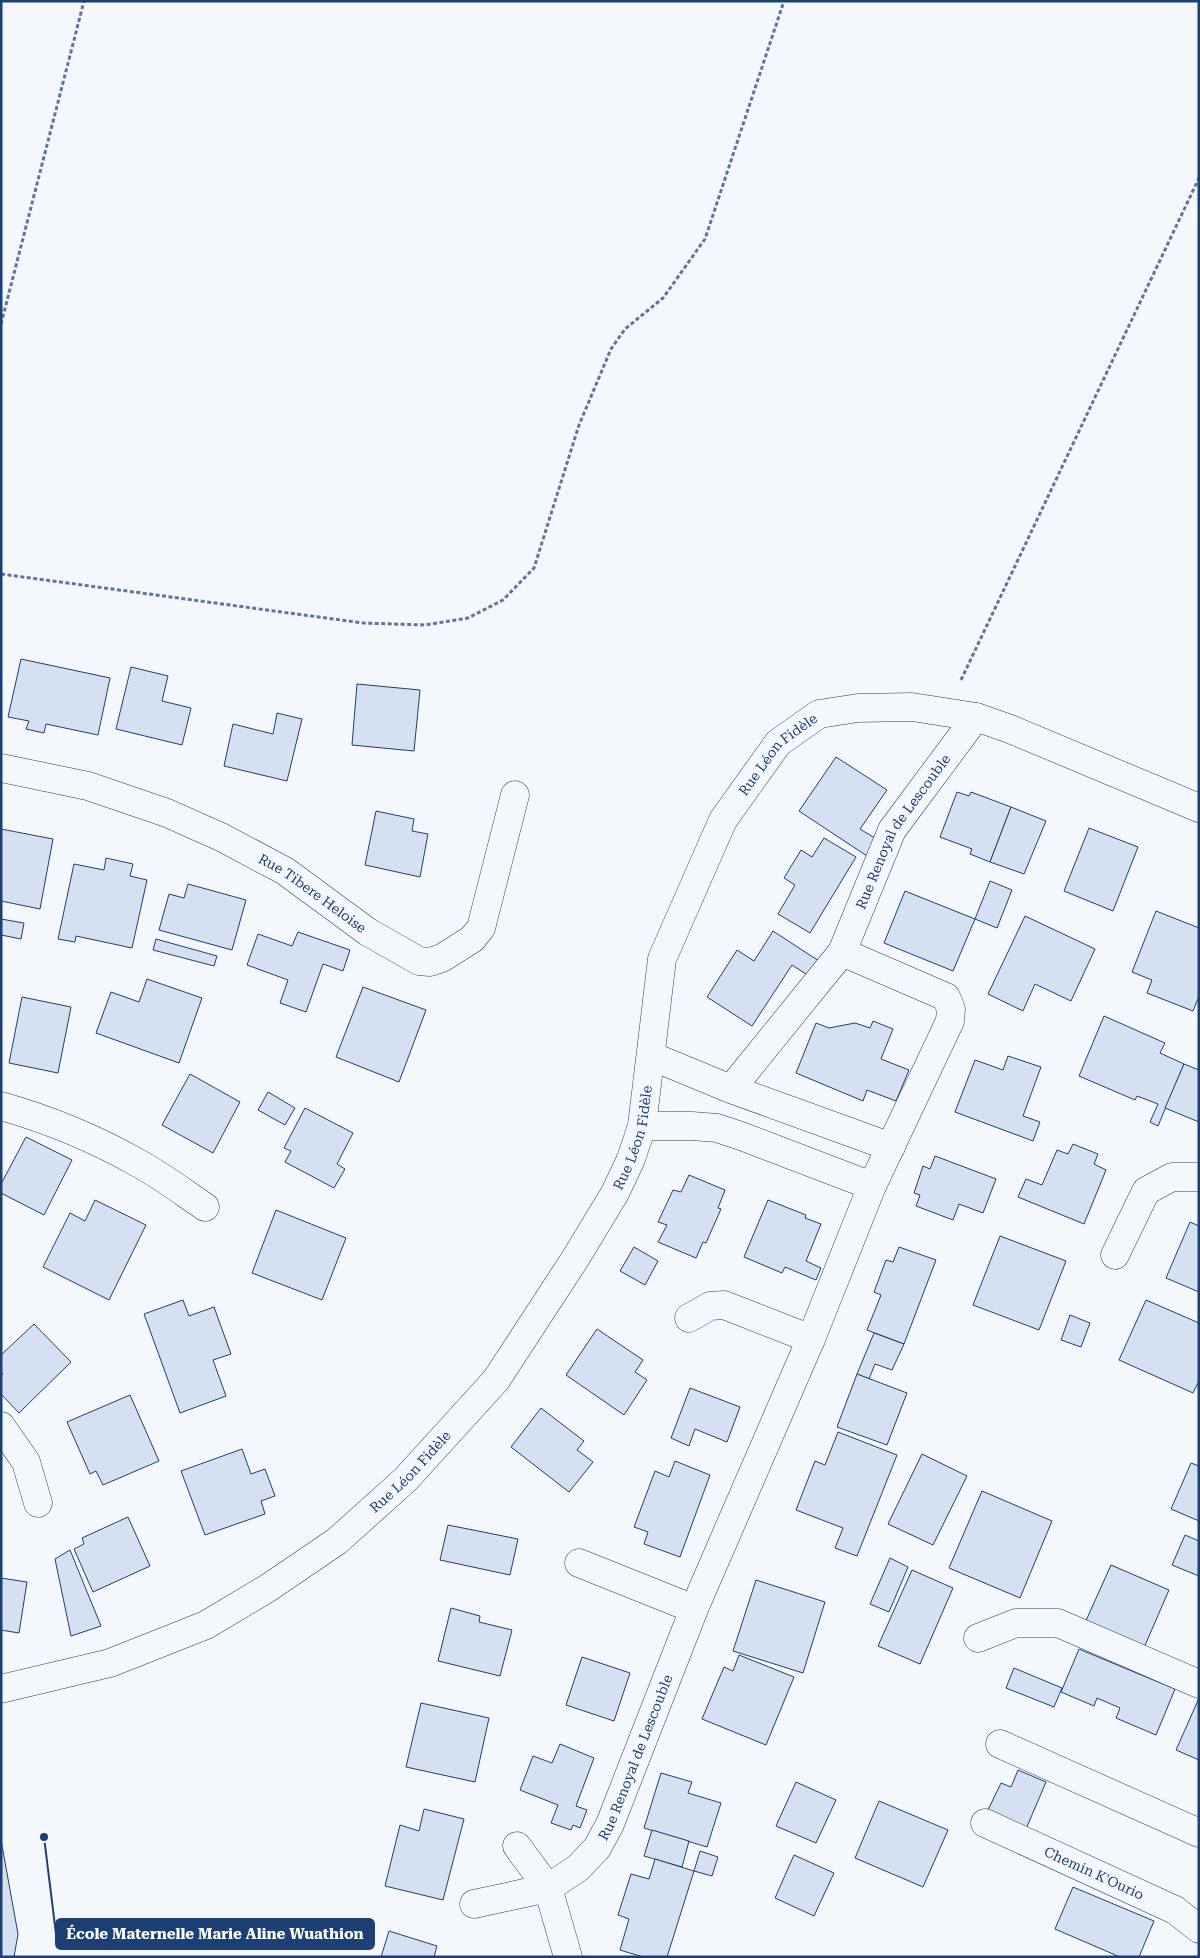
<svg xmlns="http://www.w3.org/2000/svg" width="1200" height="1958" font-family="'Roboto Serif',serif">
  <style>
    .building { fill: #d5e0f0; stroke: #1d3f73 }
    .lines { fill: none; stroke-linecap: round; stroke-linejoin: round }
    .minor-casing { stroke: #1d3f73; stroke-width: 29 }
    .path { stroke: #5e769c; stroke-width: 3; stroke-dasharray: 4 2.5; stroke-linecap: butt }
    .minor { stroke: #f4f7fb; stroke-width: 28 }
    .labels { text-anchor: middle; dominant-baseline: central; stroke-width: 4; stroke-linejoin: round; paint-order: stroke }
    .street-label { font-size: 14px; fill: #1d3f73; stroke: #f4f7fb }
    .leader { fill: none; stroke: #1d3f73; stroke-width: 2 }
    .callout-dot { fill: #1d3f73; stroke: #f4f7fb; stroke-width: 2 }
    .callout { fill: #1d3f73; stroke: #1d3f73; stroke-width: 2 }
    .callout-label { font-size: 15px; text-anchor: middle; font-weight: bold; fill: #fff }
  </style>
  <rect width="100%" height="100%" fill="#f4f7fb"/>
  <g class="building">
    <path d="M21 659 110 678 98 735 46 724 44 733 26 729 29 721 8 717Z"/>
    <path d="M131 667 168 676 162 701 191 708 182 745 116 729Z"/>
    <path d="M357 684 420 690 414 751 352 745Z"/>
    <path d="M277 713 302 719 287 781 224 766 233 724 273 734Z"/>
    <path d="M836 757 887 790 860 829 878 840 867 856 799 811Z"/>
    <path d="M957 792 969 796 971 792 1011 807 990 862 970 854 972 849 940 837Z"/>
    <path d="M1011 807 1046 821 1024 874 990 862Z"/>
    <path d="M376 811 414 819 412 831 428 834 420 877 365 865Z"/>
    <path d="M1089 828 1138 847 1113 911 1064 891Z"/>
    <path d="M1 829 53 839 40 909 1 901Z"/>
    <path d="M824 838 856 857 810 933 778 914 795 885 784 878 801 850 812 857Z"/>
    <path d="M106 858 133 864 130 876 147 880 132 948 76 936 75 942 58 939 74 864 104 870Z"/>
    <path d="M990 881 1012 890 997 928 975 919Z"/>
    <path d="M188 884 246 900 232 950 159 930 169 894 184 898Z"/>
    <path d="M905 891 975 919 953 971 884 943Z"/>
    <path d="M1156 911 1199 928V996L1193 1011 1147 993 1152 980 1132 972Z"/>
    <path d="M1025 916 1095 949 1071 1001 1035 984 1023 1011 988 994Z"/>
    <path d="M1 919 24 923 21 939 1 935Z"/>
    <path d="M773 931 819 961 809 976 792 965 752 1026 707 997 737 950 754 961Z"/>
    <path d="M298 932 350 950 343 971 323 964 306 1012 280 1003 288 980 247 965 258 934 292 946Z"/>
    <path d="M156 939 217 956 214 966 153 950Z"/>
    <path d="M147 979 202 998 179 1063 96 1033 111 992 139 1002Z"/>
    <path d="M363 987 426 1010 399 1082 336 1057Z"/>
    <path d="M22 997 71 1007 58 1073 9 1063Z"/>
    <path d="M1104 1016 1165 1043 1160 1053 1184 1064 1158 1126 1150 1122 1158 1104 1137 1096 1135 1100 1079 1076Z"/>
    <path d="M873 1021 893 1029 881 1059 909 1070 896 1101 867 1090 863 1101 796 1073 816 1023 829 1028 855 1023 870 1028Z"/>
    <path d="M1008 1056 1041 1067 1023 1116 1040 1122 1033 1141 955 1112 975 1060 1003 1070Z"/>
    <path d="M1184 1064 1199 1070V1122L1165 1108Z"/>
    <path d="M190 1074 240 1102 213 1153 162 1125Z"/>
    <path d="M268 1092 295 1108 285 1125 258 1110Z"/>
    <path d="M305 1108 353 1133 337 1164 345 1169 334 1188 285 1162 291 1151 284 1148Z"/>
    <path d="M26 1137 72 1160 44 1215 1 1193V1184Z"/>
    <path d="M1073 1144 1098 1154 1094 1164 1106 1170 1084 1224 1018 1197 1026 1179 1042 1185 1057 1150 1068 1154Z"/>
    <path d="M935 1156 996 1179 983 1213 959 1204 953 1220 916 1206 920 1195 914 1193 923 1166 930 1169Z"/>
    <path d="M689 1175 725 1190 718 1208 721 1209 706 1243 703 1242 696 1258 658 1242 667 1225 658 1222 673 1190 681 1192Z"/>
    <path d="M95 1200 146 1225 109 1300 43 1267 70 1213 85 1221Z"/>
    <path d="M768 1200 806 1215 805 1218 821 1224 806 1261 821 1268 816 1280 785 1267 782 1273 744 1257Z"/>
    <path d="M276 1210 346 1238 322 1300 252 1273Z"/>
    <path d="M1190 1222 1199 1226V1292L1166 1278Z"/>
    <path d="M1000 1236 1066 1261 1039 1330 973 1305Z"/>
    <path d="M634 1247 658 1261 645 1285 620 1271Z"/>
    <path d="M899 1247 936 1260 904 1344 867 1330 881 1295 874 1292 886 1260 893 1262Z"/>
    <path d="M183 1300 189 1316 214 1307 231 1354 213 1360 226 1396 180 1413 144 1314Z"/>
    <path d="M1146 1300 1199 1323V1381L1193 1393 1119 1360Z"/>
    <path d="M1070 1315 1090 1323 1081 1347 1061 1340Z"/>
    <path d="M34 1324 71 1362 19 1413 1 1394V1375L3 1374 1 1372V1355Z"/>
    <path d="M597 1329 643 1360 635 1372 647 1380 624 1415 566 1375Z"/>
    <path d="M874 1333 904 1344 892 1370 875 1364 869 1379 857 1374Z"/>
    <path d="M857 1374 907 1393 887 1445 837 1427Z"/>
    <path d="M690 1388 740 1407 727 1442 695 1429 689 1446 671 1438Z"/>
    <path d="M130 1395 159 1461 103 1485 96 1471 90 1474 67 1422Z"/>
    <path d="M541 1408 584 1441 577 1450 593 1462 569 1492 511 1447Z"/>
    <path d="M838 1432 897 1455 857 1556 835 1548 843 1528 796 1510 815 1461 825 1465Z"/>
    <path d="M242 1449 251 1474 265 1469 275 1496 261 1501 265 1514 205 1535 181 1471Z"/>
    <path d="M922 1454 967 1476 933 1545 888 1524Z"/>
    <path d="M675 1461 710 1475 680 1557 644 1544 648 1532 634 1527 655 1471 669 1477Z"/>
    <path d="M1191 1463 1199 1466V1521L1171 1509Z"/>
    <path d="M982 1491 1052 1521 1020 1598 949 1568Z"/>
    <path d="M128 1517 150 1566 93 1592 74 1549 84 1544 82 1538Z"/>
    <path d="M448 1525 518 1539 510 1575 440 1560Z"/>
    <path d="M1185 1535 1199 1541V1576L1172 1565Z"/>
    <path d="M70 1550 101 1626 71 1636 55 1559Z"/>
    <path d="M890 1558 908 1567 889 1612 870 1604Z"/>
    <path d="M1111 1565 1169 1590 1143 1650 1084 1625Z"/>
    <path d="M912 1570 953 1588 920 1664 878 1646Z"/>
    <path d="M1 1578 27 1582 19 1633 1 1630Z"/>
    <path d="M756 1580 825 1602 803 1673 733 1651Z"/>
    <path d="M451 1608 480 1616 479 1622 512 1630 500 1676 438 1661Z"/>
    <path d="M1079 1649 1175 1689 1156 1735 1116 1718 1120 1708 1097 1698 1094 1706 1061 1692Z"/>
    <path d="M739 1655 794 1677 766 1745 702 1719 724 1667 733 1671Z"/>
    <path d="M582 1657 630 1673 614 1721 566 1705Z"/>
    <path d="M1014 1668 1062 1688 1054 1707 1006 1688Z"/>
    <path d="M1199 1698V1760L1176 1750Z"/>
    <path d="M421 1703 489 1718 475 1782 406 1767Z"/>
    <path d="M560 1744 594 1758 576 1806 587 1810 580 1828 573 1825 571 1830 551 1823 558 1805 520 1790 533 1756 552 1763Z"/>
    <path d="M1018 1770 1046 1782 1026 1829 987 1812 1001 1783 1011 1787Z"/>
    <path d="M661 1773 692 1782 688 1793 721 1803 707 1847 644 1828Z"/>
    <path d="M796 1782 836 1800 816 1843 776 1826Z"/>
    <path d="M879 1801 948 1830 923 1887 855 1858Z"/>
    <path d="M424 1809 464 1819 443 1900 385 1886 400 1825 419 1831Z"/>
    <path d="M652 1830 689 1841 682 1867 644 1856Z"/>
    <path d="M1 1840 18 1934 14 1957H1Z"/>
    <path d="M700 1851 718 1857 712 1876 694 1871Z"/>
    <path d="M794 1855 834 1873 814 1916 775 1898Z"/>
    <path d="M655 1859 694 1871 667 1957H643L620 1950 629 1919 618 1915 631 1874 649 1879Z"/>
    <path d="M1073 1887 1154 1921 1139 1957H1120L1055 1929Z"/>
    <path d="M389 1931 437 1946 434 1957H381Z"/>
  </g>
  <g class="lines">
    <g class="minor-casing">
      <g id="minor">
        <path id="s1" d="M1 768 88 786 167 813 221 837 285 871 368 932 419 961 430 962 442 958 472 939 481 928 515 795"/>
        <path d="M842 952 946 997 951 1009 950 1021 872 1186"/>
        <path d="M651 1056 731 1089 891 1147"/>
        <path id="s2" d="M731 1089 842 952 892 830 976 717"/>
        <path d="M1 1106C50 1120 94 1138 138 1163 162 1176 183 1192 205 1207"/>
        <path d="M1115 1255 1146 1191 1172 1177H1199"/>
        <path d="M689 1318 710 1306 724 1305 811 1339"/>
        <path d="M1 1426 26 1462 38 1503"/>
        <path d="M579 1563 694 1609"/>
        <path d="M978 1638 1016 1623H1058L1199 1684"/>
        <path id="s3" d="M1 1689 110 1663 206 1625 268 1588 337 1541 405 1480 496 1380 575 1259 615 1193 631 1159 642 1126 662 959 723 820 778 743 819 714 858 708 912 707 976 717 1010 729 1199 808"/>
        <path d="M1000 1744 1199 1833"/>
        <path id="s4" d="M985 1823 1175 1910 1199 1929"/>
        <path d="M517 1846 548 1888 568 1957"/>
        <path id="s5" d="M474 1904 548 1888 578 1868 597 1848 610 1824 694 1609 811 1339 872 1186 741 1136 717 1128 692 1126H642"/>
      </g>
    </g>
    <g class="path">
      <path d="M1 324 84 1"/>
      <path d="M1 574 363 623 425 625 468 618 503 600 534 568 579 425 611 349 625 329 663 298 705 239 784 1"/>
      <path d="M961 680 1199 178"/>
    </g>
    <use href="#minor" class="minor"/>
  </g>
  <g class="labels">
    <g class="street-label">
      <text stroke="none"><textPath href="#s3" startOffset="1298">Rue Léon Fidèle</textPath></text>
      <text stroke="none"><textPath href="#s2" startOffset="312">Rue Renoyal de Lescouble</textPath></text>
      <text stroke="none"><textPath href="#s1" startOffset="339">Rue Tibere Heloise</textPath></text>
      <text stroke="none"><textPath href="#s3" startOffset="878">Rue Léon Fidèle</textPath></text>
      <text stroke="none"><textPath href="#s3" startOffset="472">Rue Léon Fidèle</textPath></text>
      <text stroke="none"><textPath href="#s5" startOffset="238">Rue Renoyal de Lescouble</textPath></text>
      <text stroke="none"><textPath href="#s4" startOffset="120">Chemin K'Ourio</textPath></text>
    </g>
  </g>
  <path class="leader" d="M44 1837L56 1934"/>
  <circle class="callout-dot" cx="44" cy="1837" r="5"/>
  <rect class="callout" x="56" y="1919" width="318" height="30" rx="5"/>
  <g class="callout-label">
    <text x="215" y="1939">École Maternelle Marie Aline Wuathion</text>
  </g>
  <rect width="1200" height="1958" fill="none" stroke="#1d3f73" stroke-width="5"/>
</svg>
